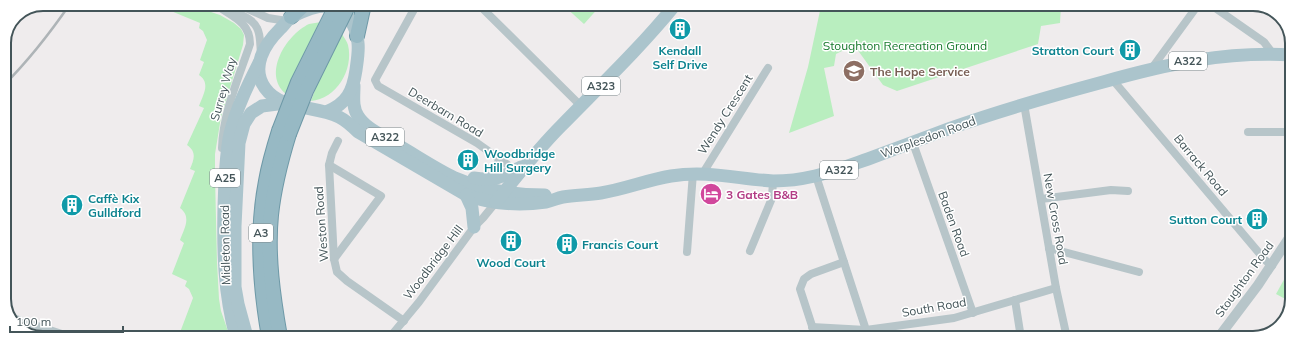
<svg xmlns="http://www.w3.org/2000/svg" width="1296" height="342" font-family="Mulish,sans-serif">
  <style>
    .green { fill: #b9eebf }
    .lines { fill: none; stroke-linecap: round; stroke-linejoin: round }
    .trunk-casing { stroke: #6e99a7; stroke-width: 16 }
    .minor { stroke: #b7c5c9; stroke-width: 8 }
    .tertiary { stroke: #b7c5c9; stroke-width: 10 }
    .primary { stroke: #abc4cc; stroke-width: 13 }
    .trunk { stroke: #97b9c4; stroke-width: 14 }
    .rail { stroke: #aeb4b7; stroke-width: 2.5 }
    .trunk-bridge-casing { stroke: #6e99a7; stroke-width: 16; stroke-linecap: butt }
    .trunk-bridge { stroke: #97b9c4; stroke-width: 14 }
    .labels { text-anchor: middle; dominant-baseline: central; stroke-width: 3; stroke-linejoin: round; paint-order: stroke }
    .shield { fill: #fff; stroke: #7c888b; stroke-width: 1 }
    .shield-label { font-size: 11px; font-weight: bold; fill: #445559 }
    .park-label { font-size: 12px; fill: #16792c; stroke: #fff }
    .culture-label { font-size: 12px; font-weight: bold; fill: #0d838f; stroke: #fff; text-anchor: start }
    .education-label { font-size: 12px; font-weight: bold; fill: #785e54; stroke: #fff; text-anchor: start }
    .street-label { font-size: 12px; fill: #445559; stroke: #fff }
    .hotel-label { font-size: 12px; font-weight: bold; fill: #b23c85; stroke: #fff; text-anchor: start }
    .rim { fill: none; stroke: #445559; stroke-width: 2 }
  </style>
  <rect width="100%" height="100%" fill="#efeced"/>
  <g class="green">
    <path d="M173 4H187L220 15 234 23 241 29 244 35 243 45 221 117 215 154V176L217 262 219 299 221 311 230 337H184L179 335 193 298 189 289 185 286 187 281 172 274 184 243 180 240C184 229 192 217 180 208L195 171 190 169C194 159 197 152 187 145L204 108 199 106C203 95 211 83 199 75L204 62 200 60 207 40 203 31 199 28 200 23 171 11Z"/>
    <path d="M563 5H601L584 24Z"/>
    <path d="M835 5H1061L1060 23 1041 26 1038 44 897 91 883 85 854 45 836 54 834 66 824 68 834 116 789 133 808 67 821 6 835 10Z"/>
    <path d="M321 22 286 94C262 74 286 35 309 24 313 23 317 23 321 22Z"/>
    <path d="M342 34C344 38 347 41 348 45 354 70 336 99 311 101L319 79Z"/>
    <path d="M1286 276 1291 279V302L1276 294Z"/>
  </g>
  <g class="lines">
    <g class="trunk-casing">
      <g id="trunk">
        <path d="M291 17 305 4"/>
        <path d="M357 36 364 4"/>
        <path d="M269 337C260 286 256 232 266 181 269 164 274 147 279 131"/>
        <path d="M280 337C273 297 267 255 271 215 274 187 281 160 289 134"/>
      </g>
    </g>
    <g class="minor">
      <path d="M209 4C223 9 251 14 257 28 261 35 260 46 261 54"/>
      <path d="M237 4 268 18 287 21"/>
      <path d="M417 4 375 80 378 86 477 143 508 165"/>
      <path d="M478 4 581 106"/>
      <path d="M1211 5 1264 42 1273 54"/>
      <path d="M219 7C234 17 250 23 250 44 239 77 223 112 222 148"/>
      <path d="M1152 68 1198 5"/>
      <path d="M1112 79 1265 260 1272 266"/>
      <path d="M1024 104 1056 288 1067 338"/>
      <path d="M1248 132H1291"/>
      <path d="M338 141 332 153 329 165 334 259 337 272 347 281 404 321"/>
      <path d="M913 143 973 313"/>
      <path d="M329 165 381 196 334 259"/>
      <path d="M494 168 500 160"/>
      <path d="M703 173 768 68"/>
      <path d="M816 176 866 330"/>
      <path d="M1041 199 1111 190 1128 191"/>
      <path d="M1049 248 1139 272"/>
      <path d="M750 251 772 198 773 181"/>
      <path d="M687 252 693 173"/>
      <path d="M1015 300 1021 338"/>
      <path d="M10 317 71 337"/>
      <path d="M812 327 866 330 954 318 1056 288"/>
      <path d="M390 337 419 302 474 227 483 218 496 202"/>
      <path d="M816 338 800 289 804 279 811 274 844 262"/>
    </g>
    <path class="tertiary" d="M1218 338 1258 285 1291 235"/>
    <g class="primary">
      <path d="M354 86C354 96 352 107 358 116 365 128 382 135 394 143 414 154 434 168 455 178 483 190 515 195 545 195"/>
      <path d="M326 112C347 104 353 91 356 70 357 62 359 52 358 43 357 26 346 8 328 6 317 5 303 11 293 16 288 19 284 25 280 29 265 44 250 67 265 88 281 111 316 105 339 117 347 121 352 126 358 132L466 195C492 204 519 206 546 202 552 201 557 198 563 197 575 195 588 195 601 193 625 189 647 180 671 176 707 170 738 179 773 181 787 181 802 179 815 176 833 172 851 165 868 159 895 149 921 139 948 129 999 111 1051 96 1103 82 1167 64 1225 51 1292 55"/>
      <path d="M474 178C496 181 502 177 521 167"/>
      <path d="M466 195 472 208 474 227"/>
      <path d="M496 202C517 176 537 150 561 126 600 86 640 48 675 5"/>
      <path d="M236 337C224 294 223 251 224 207 225 182 225 157 230 134 236 109 248 85 259 63"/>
      <path d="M247 337 238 304 235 287V226L239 143 244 124 251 113 262 106 285 103"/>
    </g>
    <use href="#trunk" class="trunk"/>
    <path class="rail" d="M4 85C29 60 50 33 70 4"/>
    <g class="trunk-bridge-casing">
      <g id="trunk-bridge">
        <path d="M279 131 298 82 337 4"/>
        <path d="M289 134 306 91 349 4"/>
      </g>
    </g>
    <use href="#trunk-bridge" class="trunk-bridge"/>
  </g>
  <defs>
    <g id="building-disc" transform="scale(1.15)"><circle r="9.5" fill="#0f9aa8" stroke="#fff"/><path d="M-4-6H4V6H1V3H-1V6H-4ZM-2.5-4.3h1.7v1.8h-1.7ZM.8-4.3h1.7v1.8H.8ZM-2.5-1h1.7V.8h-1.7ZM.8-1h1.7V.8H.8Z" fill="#fff"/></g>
    <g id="school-disc" transform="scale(1.15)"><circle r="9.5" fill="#8d6e63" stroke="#fff"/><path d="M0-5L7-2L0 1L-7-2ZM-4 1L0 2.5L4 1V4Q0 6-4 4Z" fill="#fff"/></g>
    <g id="hotel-disc" transform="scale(1.15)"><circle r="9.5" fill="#d1479c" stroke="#fff"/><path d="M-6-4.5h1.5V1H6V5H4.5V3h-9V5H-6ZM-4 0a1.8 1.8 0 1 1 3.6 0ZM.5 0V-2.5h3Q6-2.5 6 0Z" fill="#fff"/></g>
  </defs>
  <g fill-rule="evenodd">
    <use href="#building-disc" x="680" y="29"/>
    <use href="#building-disc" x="1130" y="50"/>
    <use href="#school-disc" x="854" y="71"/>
    <use href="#building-disc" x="468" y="160"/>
    <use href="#hotel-disc" x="711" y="194"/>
    <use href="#building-disc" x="72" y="205"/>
    <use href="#building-disc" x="1257" y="219"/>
    <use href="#building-disc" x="511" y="241"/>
    <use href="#building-disc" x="567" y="244"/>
  </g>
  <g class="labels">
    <g class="shield">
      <rect x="1169" y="52" width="38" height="18" rx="3"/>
      <rect x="582" y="77" width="38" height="18" rx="3"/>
      <rect x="366" y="128" width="38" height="18" rx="3"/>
      <rect x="820" y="161" width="38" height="18" rx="3"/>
      <rect x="210" y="169" width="30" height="18" rx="3"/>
      <rect x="249" y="224" width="24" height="18" rx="3"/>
    </g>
    <g class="shield-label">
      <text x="1188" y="61">A322</text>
      <text x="601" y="86">A323</text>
      <text x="385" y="137">A322</text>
      <text x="839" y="170">A322</text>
      <text x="225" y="178">A25</text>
      <text x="261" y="233">A3</text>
    </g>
    <g class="park-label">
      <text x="905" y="45">Stoughton Recreation Ground</text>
    </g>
    <g class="culture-label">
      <text x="680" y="50" text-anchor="middle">Kendall<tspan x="680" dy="14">Self Drive</tspan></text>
      <text x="1114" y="50" text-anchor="end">Stratton Court</text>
      <text x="484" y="153">Woodbridge<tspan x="484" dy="14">Hill Surgery</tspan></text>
      <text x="88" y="198">Caffè Kix<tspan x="88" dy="14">Gulldford</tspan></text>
      <text x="1242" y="219" text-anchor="end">Sutton Court</text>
      <text x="582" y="244">Francis Court</text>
      <text x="511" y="262" text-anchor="middle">Wood Court</text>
    </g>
    <g class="education-label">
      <text x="870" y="71">The Hope Service</text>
    </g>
    <g class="street-label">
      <text transform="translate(223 89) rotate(-74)">Surrey Way</text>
      <text transform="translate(446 112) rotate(31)">Deerbarn Road</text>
      <text transform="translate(725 114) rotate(-58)">Wendy Crescent</text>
      <text transform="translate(928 137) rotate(-20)">Worplesdon Road</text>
      <text transform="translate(1201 165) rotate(50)">Barrack Road</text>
      <text transform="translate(1056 219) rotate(80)">New Cross Road</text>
      <text transform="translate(321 224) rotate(-94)">Weston Road</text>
      <text transform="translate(954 224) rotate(70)">Baden Road</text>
      <text transform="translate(225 245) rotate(-91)">Midleton Road</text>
      <text transform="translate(433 262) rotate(-53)">Woodbridge Hill</text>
      <text transform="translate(1244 279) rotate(-54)">Stoughton Road</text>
      <text transform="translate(934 307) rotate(-10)">South Road</text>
    </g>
    <g class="hotel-label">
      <text x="726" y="194">3 Gates B&amp;B</text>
    </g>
  </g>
  <path d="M0 0H1296V342H0ZM43 11H1253A32 32 0 0 1 1285 43V299A32 32 0 0 1 1253 331H43A32 32 0 0 1 11 299V43A32 32 0 0 1 43 11Z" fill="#fff" fill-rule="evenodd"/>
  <path class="rim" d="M43 11H1253A32 32 0 0 1 1285 43V299A32 32 0 0 1 1253 331H43A32 32 0 0 1 11 299V43A32 32 0 0 1 43 11Z"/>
  <path d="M10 326v6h113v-6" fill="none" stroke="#445559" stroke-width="2"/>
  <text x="16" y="326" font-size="12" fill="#445559" stroke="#ffffff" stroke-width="3" paint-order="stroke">100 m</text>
</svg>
